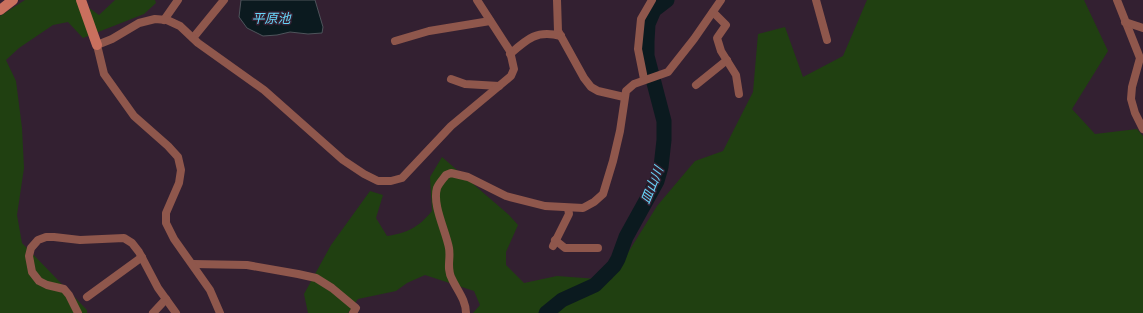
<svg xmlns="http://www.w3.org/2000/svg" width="1143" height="313" font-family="'Fira Sans Condensed','Noto Sans JP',sans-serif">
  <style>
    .green { fill: #204011 }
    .water { fill: #0b1a1f; stroke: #4e545b }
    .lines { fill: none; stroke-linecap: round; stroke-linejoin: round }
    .river { stroke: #0b1a1f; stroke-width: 15 }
    .street { stroke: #8f574c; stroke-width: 8 }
    .secondary { stroke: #c9705e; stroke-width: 10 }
    .labels { text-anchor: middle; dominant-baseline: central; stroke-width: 3; stroke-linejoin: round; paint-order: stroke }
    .water-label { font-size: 13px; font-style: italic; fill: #67d6f9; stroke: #332031 }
  </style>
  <rect width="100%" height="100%" fill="#332031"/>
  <g class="green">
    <path d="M25 0H78L99 15 115 0H155L156 3 144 14 83 38 68 22 53 25 19 48 6 60 16 81 22 128 24 168 17 215 22 243 87 310V313H0V16Z"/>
    <path d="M867 0H1084L1108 51 1072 109 1095 134 1137 129 1143 136V313H473L480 305 474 291 425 275 407 283 396 291 358 299 348 313H308L304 294 331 245 370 191 383 195 376 218 387 236C407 233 418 228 432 211L430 177 442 157 509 215 518 225 506 252V265L524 283 557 276 611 280 657 206 695 161 723 151 753 92 758 34 785 27 803 77 843 56Z"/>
  </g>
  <path class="water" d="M241 0H315L323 27 322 33 308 34 290 32 277 35 263 36 247 28 239 17Z"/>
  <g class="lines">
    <path class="river" d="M546 313 562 300 595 285 614 266 618 259 626 237 657 181 661 167 664 140V121L647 56V41L648 24 654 10 667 0"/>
    <g class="street">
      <path d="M557 0 558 31 584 78 591 87 598 91 624 97"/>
      <path d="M816 0 827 40"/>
      <path d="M1117 0 1140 58 1132 87 1131 99 1135 113 1143 129"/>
      <path d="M713 12 726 25 717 38 721 51 736 75 739 94"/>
      <path d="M164 20 178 0"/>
      <path d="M1125 22 1143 28"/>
      <path d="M193 38 224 0"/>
      <path d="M395 41 429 31 490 21"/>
      <path d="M510 54C528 38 537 30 561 36"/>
      <path d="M451 79 465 84 499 86"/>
      <path d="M644 79 638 49 641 19 652 0"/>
      <path d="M696 85 727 60"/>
      <path d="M555 240 565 248H598"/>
      <path d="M553 246 569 214 568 208"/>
      <path d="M193 264 247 265 298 274 316 278 332 288 356 308 353 313"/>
      <path d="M87 297 142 257"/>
      <path d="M78 313 69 295 64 289 47 285 39 281 32 272 29 256 31 248 38 240 46 237H54L80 240 124 238 132 243 139 252 158 288 176 313"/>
      <path d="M153 313 166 299"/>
      <path d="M220 313 210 290 174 239 166 223V213L179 183 181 170 178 157 168 146 134 116 104 74 97 45 112 39 139 23 155 19 167 20 180 26 198 43 264 90 343 160 364 174 378 181H391L402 178 451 126 511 76 514 69 510 51 477 0"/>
      <path d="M466 313C466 300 457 290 452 279 446 268 451 259 449 248 446 231 432 205 437 188 439 183 443 179 446 175L451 173 468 177 506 196 545 206 583 208 594 202 603 194 613 161 620 131 626 91 634 84 668 72 694 39 721 0"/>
    </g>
    <g class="secondary">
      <path d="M81 0 97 45"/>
      <path d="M0 10 13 0"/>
    </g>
  </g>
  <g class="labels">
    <g class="water-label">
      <text x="271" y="18">平原池</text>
      <text transform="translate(652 185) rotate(-68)">皿山川</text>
    </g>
  </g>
</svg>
